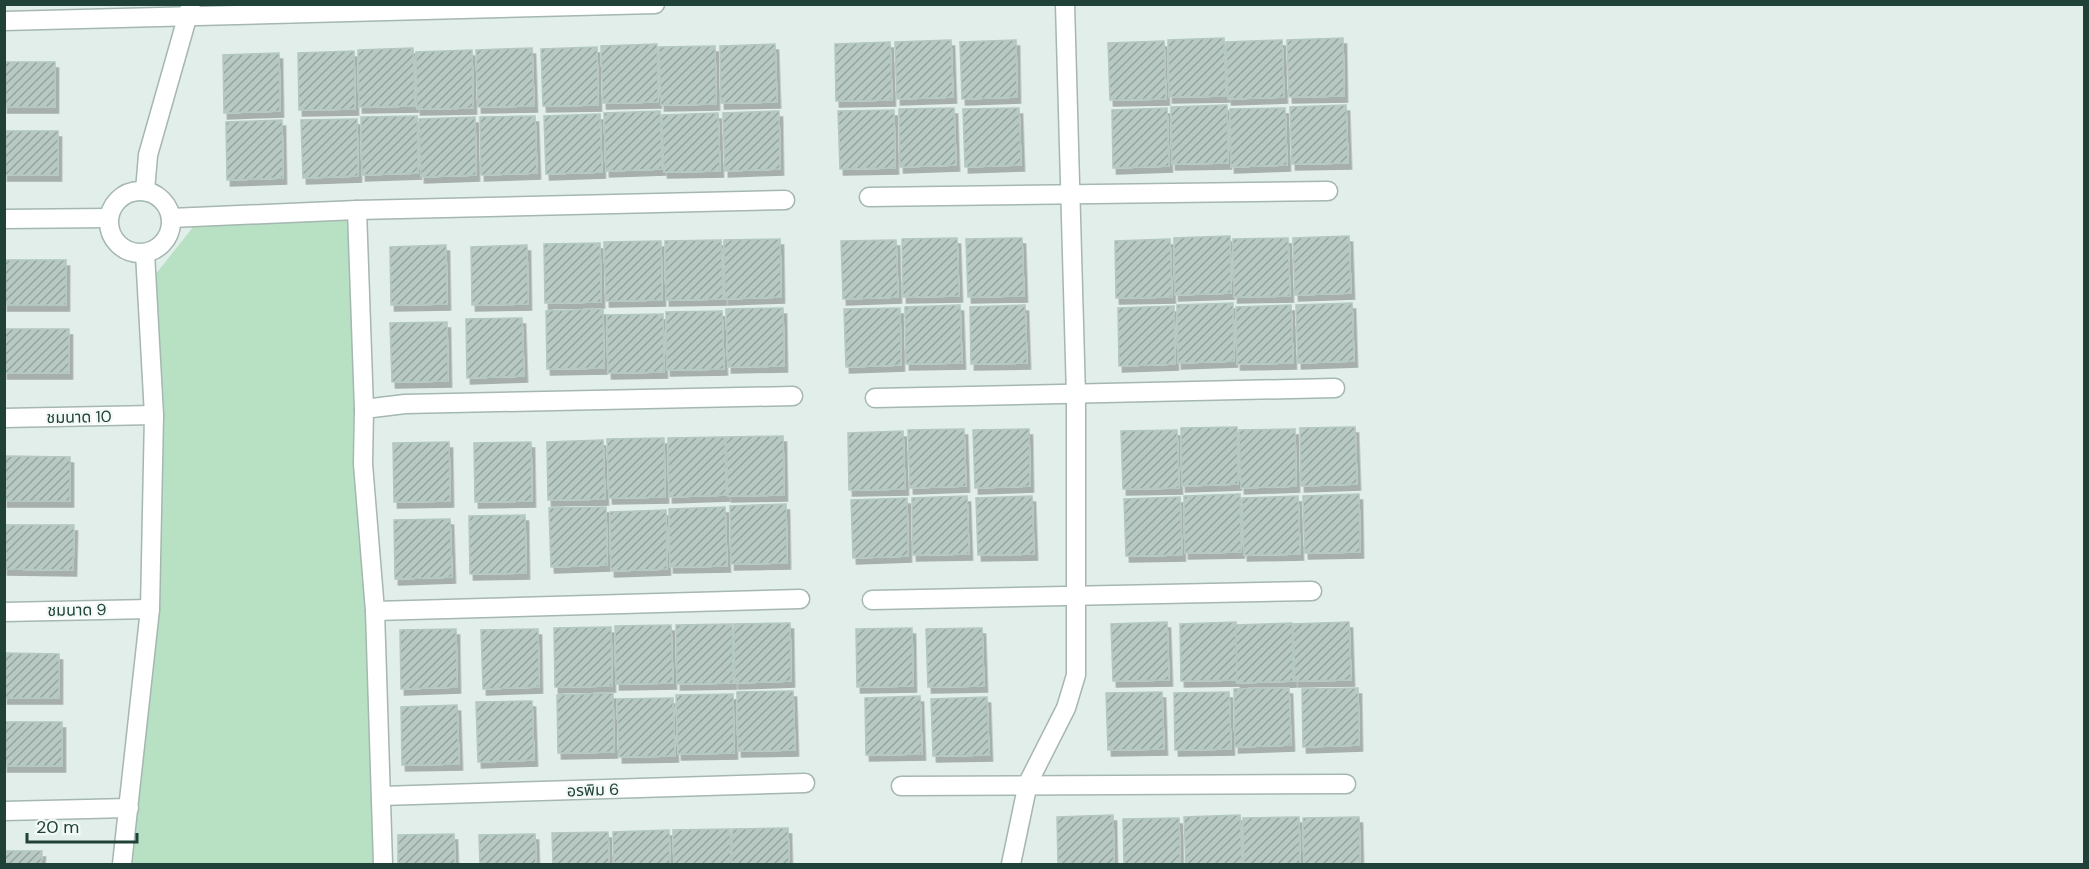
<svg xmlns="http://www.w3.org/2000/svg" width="2089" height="869" font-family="'DM Sans','Noto Sans Thai',sans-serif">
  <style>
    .park { fill: #b8e1c4 }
    .building { fill: url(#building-hatch); stroke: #b3c8c0; stroke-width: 1.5; filter: url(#shadow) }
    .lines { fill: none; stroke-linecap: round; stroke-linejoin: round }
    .minor-casing { stroke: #a4b7b0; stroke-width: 21 }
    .minor { stroke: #fff; stroke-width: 18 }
    .labels { text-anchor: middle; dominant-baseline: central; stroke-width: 4.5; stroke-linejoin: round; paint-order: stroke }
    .street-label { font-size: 16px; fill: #204138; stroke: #f3faf6 }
  </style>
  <defs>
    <pattern id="building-hatch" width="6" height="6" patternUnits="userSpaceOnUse" patternTransform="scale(1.5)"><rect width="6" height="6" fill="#b7c9c2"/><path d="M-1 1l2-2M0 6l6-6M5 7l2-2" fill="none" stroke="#94a59f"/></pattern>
    <filter id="shadow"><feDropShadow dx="3.5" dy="6" stdDeviation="0" flood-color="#0004"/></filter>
  </defs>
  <rect width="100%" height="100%" fill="#e2eee9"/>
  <path class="park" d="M357 210 379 864H122L150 609 147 285 201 217Z"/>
  <g class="building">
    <path d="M1224 38 1226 96 1169 97 1168 40Z"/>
    <path d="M1343 38 1344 96 1289 97 1287 40Z"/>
    <path d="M951 40 953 97 897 99 895 42Z"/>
    <path d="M1016 40 1017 97 962 99 960 42Z"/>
    <path d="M1282 40 1284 97 1228 99 1226 42Z"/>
    <path d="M1164 41 1166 99 1110 100 1108 43Z"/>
    <path d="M890 42 892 100 836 101 835 44Z"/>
    <path d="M657 44 658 102 603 103 601 46Z"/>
    <path d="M775 44 777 102 721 103 720 46Z"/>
    <path d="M715 46 716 104 661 105 659 47Z"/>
    <path d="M597 47 598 105 543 106 541 49Z"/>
    <path d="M413 48 415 106 359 107 358 50Z"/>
    <path d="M532 48 534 106 478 107 476 50Z"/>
    <path d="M472 50 473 108 417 109 416 52Z"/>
    <path d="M354 51 355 109 299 110 298 53Z"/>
    <path d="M279 53 280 111 224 113 223 55Z"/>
    <rect x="4" y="62" width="51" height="45"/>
    <path d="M1227 105 1228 163 1172 164 1171 107Z"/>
    <path d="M1346 105 1348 163 1292 164 1290 107Z"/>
    <path d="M954 108 956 165 900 167 899 109Z"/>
    <path d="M1019 108 1021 165 965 167 963 109Z"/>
    <path d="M1167 108 1169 166 1113 168 1112 110Z"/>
    <path d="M1285 108 1287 165 1231 167 1230 109Z"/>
    <path d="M894 110 895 168 840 169 838 111Z"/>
    <path d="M660 111 662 169 606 171 604 113Z"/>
    <path d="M779 111 780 169 725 171 723 113Z"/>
    <path d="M718 113 720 171 664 172 662 115Z"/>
    <path d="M600 114 602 172 546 174 544 116Z"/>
    <path d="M417 116 418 173 362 175 361 117Z"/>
    <path d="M535 116 537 173 481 175 480 117Z"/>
    <path d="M475 117 476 175 421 177 419 119Z"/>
    <path d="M357 119 358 176 303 178 301 120Z"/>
    <path d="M282 120 283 178 227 180 226 122Z"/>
    <rect x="4" y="131" width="54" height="44"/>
    <path d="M1230 236 1231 293 1175 295 1174 238Z"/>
    <path d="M1349 236 1351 293 1295 295 1293 238Z"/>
    <path d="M957 238 959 296 903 297 902 239Z"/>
    <path d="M1022 238 1024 296 968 297 966 239Z"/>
    <path d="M1288 238 1290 296 1234 297 1233 239Z"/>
    <path d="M780 239 781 297 725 299 724 240Z"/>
    <path d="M1170 239 1172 297 1116 298 1115 241Z"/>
    <path d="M721 240 723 299 666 300 665 241Z"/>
    <path d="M896 240 898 297 843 299 841 241Z"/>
    <path d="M661 241 662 300 606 301 604 242Z"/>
    <path d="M600 243 601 302 545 303 544 244Z"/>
    <path d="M446 245 447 304 391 305 390 247Z"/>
    <path d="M527 245 528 304 472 305 471 247Z"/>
    <rect x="4" y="260" width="62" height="45"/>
    <path d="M1233 303 1234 361 1178 363 1177 305Z"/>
    <path d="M1352 303 1354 361 1298 363 1296 305Z"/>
    <path d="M960 305 962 363 906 364 905 307Z"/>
    <path d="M1025 305 1027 363 971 364 970 307Z"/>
    <path d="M1291 305 1293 363 1237 364 1236 307Z"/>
    <path d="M1174 306 1175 364 1119 366 1118 308Z"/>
    <path d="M783 308 784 366 728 367 726 309Z"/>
    <path d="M900 308 901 365 846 367 844 309Z"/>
    <path d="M603 309 604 368 547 369 546 311Z"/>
    <path d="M722 311 724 369 667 370 666 312Z"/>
    <path d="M663 314 664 372 608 373 607 315Z"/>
    <path d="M522 318 524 376 467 378 466 319Z"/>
    <path d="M447 322 448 381 392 382 390 323Z"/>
    <rect x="4" y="329" width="65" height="44"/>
    <path d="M1237 427 1238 484 1182 486 1181 428Z"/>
    <path d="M1355 427 1357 484 1301 486 1300 428Z"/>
    <path d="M964 429 966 486 910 488 908 430Z"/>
    <path d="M1029 429 1030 486 975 488 973 430Z"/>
    <path d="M1295 429 1296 486 1241 488 1239 430Z"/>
    <path d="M1177 430 1179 488 1123 489 1121 431Z"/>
    <path d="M903 431 905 489 849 490 848 433Z"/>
    <path d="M783 436 784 495 728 496 726 437Z"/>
    <path d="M725 437 726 495 669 497 668 438Z"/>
    <path d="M664 438 665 497 609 498 607 439Z"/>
    <path d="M603 440 605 499 548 500 547 442Z"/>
    <path d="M449 442 450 501 394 502 393 443Z"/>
    <path d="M531 442 532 501 475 502 474 443Z"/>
    <path d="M4 456 70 457V501H4Z"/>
    <path d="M1240 494 1241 552 1185 553 1184 496Z"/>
    <path d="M1359 494 1360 552 1305 553 1303 496Z"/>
    <path d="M967 496 969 554 913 555 912 498Z"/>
    <path d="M1032 496 1034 554 978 555 976 498Z"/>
    <path d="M1298 496 1300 554 1244 555 1242 498Z"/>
    <path d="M1180 497 1182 555 1126 556 1124 499Z"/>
    <path d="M907 498 908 556 853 558 851 500Z"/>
    <path d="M786 504 787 563 731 564 730 506Z"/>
    <path d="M606 507 607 565 551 567 549 508Z"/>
    <path d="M725 507 727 566 670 567 669 509Z"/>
    <path d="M666 510 667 569 611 571 610 512Z"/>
    <path d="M525 515 526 573 470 574 469 516Z"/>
    <path d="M450 519 452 577 395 579 394 520Z"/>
    <path d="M4 525H74L73 570 4 569Z"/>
    <path d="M1167 622 1169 680 1113 681 1111 624Z"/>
    <path d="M1236 622 1237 680 1181 681 1180 624Z"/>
    <path d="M1349 622 1351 680 1295 681 1293 624Z"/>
    <path d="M790 623 791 681 735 683 734 624Z"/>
    <path d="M1292 623 1293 681 1237 683 1236 625Z"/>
    <path d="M732 624 733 683 677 684 676 625Z"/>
    <path d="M671 625 673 683 616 684 615 626Z"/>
    <path d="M611 627 612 686 555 687 554 628Z"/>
    <path d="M912 628 913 686 857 687 856 629Z"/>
    <path d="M982 628 984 686 928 687 926 629Z"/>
    <path d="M456 629 457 687 401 689 400 630Z"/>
    <path d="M538 629 539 687 483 689 481 630Z"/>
    <path d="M4 653 59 654V698H4Z"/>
    <path d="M1289 688 1291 745 1235 747 1234 689Z"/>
    <path d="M1358 688 1359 745 1303 747 1302 689Z"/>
    <path d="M793 691 795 750 738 751 737 692Z"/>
    <path d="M1162 692 1164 749 1108 750 1106 693Z"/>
    <path d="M1229 692 1231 749 1175 750 1174 693Z"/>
    <path d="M613 693 614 752 558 753 557 695Z"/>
    <path d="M733 694 734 753 678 754 676 695Z"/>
    <path d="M920 696 922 754 866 755 865 698Z"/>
    <path d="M987 697 989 755 933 756 931 699Z"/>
    <path d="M673 698 675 756 619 757 617 699Z"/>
    <path d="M532 701 534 760 478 762 476 702Z"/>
    <path d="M457 705 459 764 402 765 401 707Z"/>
    <rect x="4" y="722" width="58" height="44"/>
    <path d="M1113 815 1114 864H1058L1057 817Z"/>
    <path d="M1240 815 1242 864H1186L1184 817Z"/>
    <path d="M1299 817 1300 864H1244L1243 818Z"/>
    <path d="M1359 817 1360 864H1304L1303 818Z"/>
    <path d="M1179 818 1180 864H1124L1123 819Z"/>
    <path d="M788 828 789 864H732V829Z"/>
    <path d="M730 829 731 864H674L673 830Z"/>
    <path d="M669 830 670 864H614L613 832Z"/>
    <path d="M608 832 609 864H553L552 833Z"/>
    <path d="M454 834 455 864H398V835Z"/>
    <path d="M535 834 536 864H480L479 835Z"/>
    <path d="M4 851H42L41 864H4Z"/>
  </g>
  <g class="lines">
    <g class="minor-casing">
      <g id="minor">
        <path d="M4 21 655 4"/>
        <path d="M145 191 148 155 191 4"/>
        <circle cx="140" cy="222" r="31"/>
        <path d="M869 197 1328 191"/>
        <path d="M357 210 364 409"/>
        <path d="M171 218 357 210 785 200"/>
        <path d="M4 219 108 218"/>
        <path d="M875 398 1335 388"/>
        <path d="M4 418 154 415"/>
        <path d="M872 600 1312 591"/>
        <path d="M375 611 800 599"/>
        <path d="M4 612 150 609"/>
        <path d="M901 786 1346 784"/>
        <path d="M381 796 805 783"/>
        <path d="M4 811 129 808"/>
        <path d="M122 864 150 609 154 415 145 253"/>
        <path d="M383 864 375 611 363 464 364 409 405 404 793 396"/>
        <path d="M1011 864 1028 783 1066 708 1076 675V396L1065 4"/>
      </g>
    </g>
    <use href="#minor" class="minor"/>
  </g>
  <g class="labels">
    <g class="street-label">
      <text transform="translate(79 417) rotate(-1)">ชมนาด 10</text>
      <text transform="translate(77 610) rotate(-1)">ชมนาด 9</text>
      <text transform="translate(593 790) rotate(-2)">อรพิม 6</text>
    </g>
  </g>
  <rect width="2089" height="869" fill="none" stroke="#204138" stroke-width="12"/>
  <path d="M27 833v9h110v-9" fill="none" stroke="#204138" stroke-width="3"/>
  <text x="36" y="833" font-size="18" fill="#204138" stroke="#f3faf6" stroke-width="4.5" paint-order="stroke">20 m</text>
</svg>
